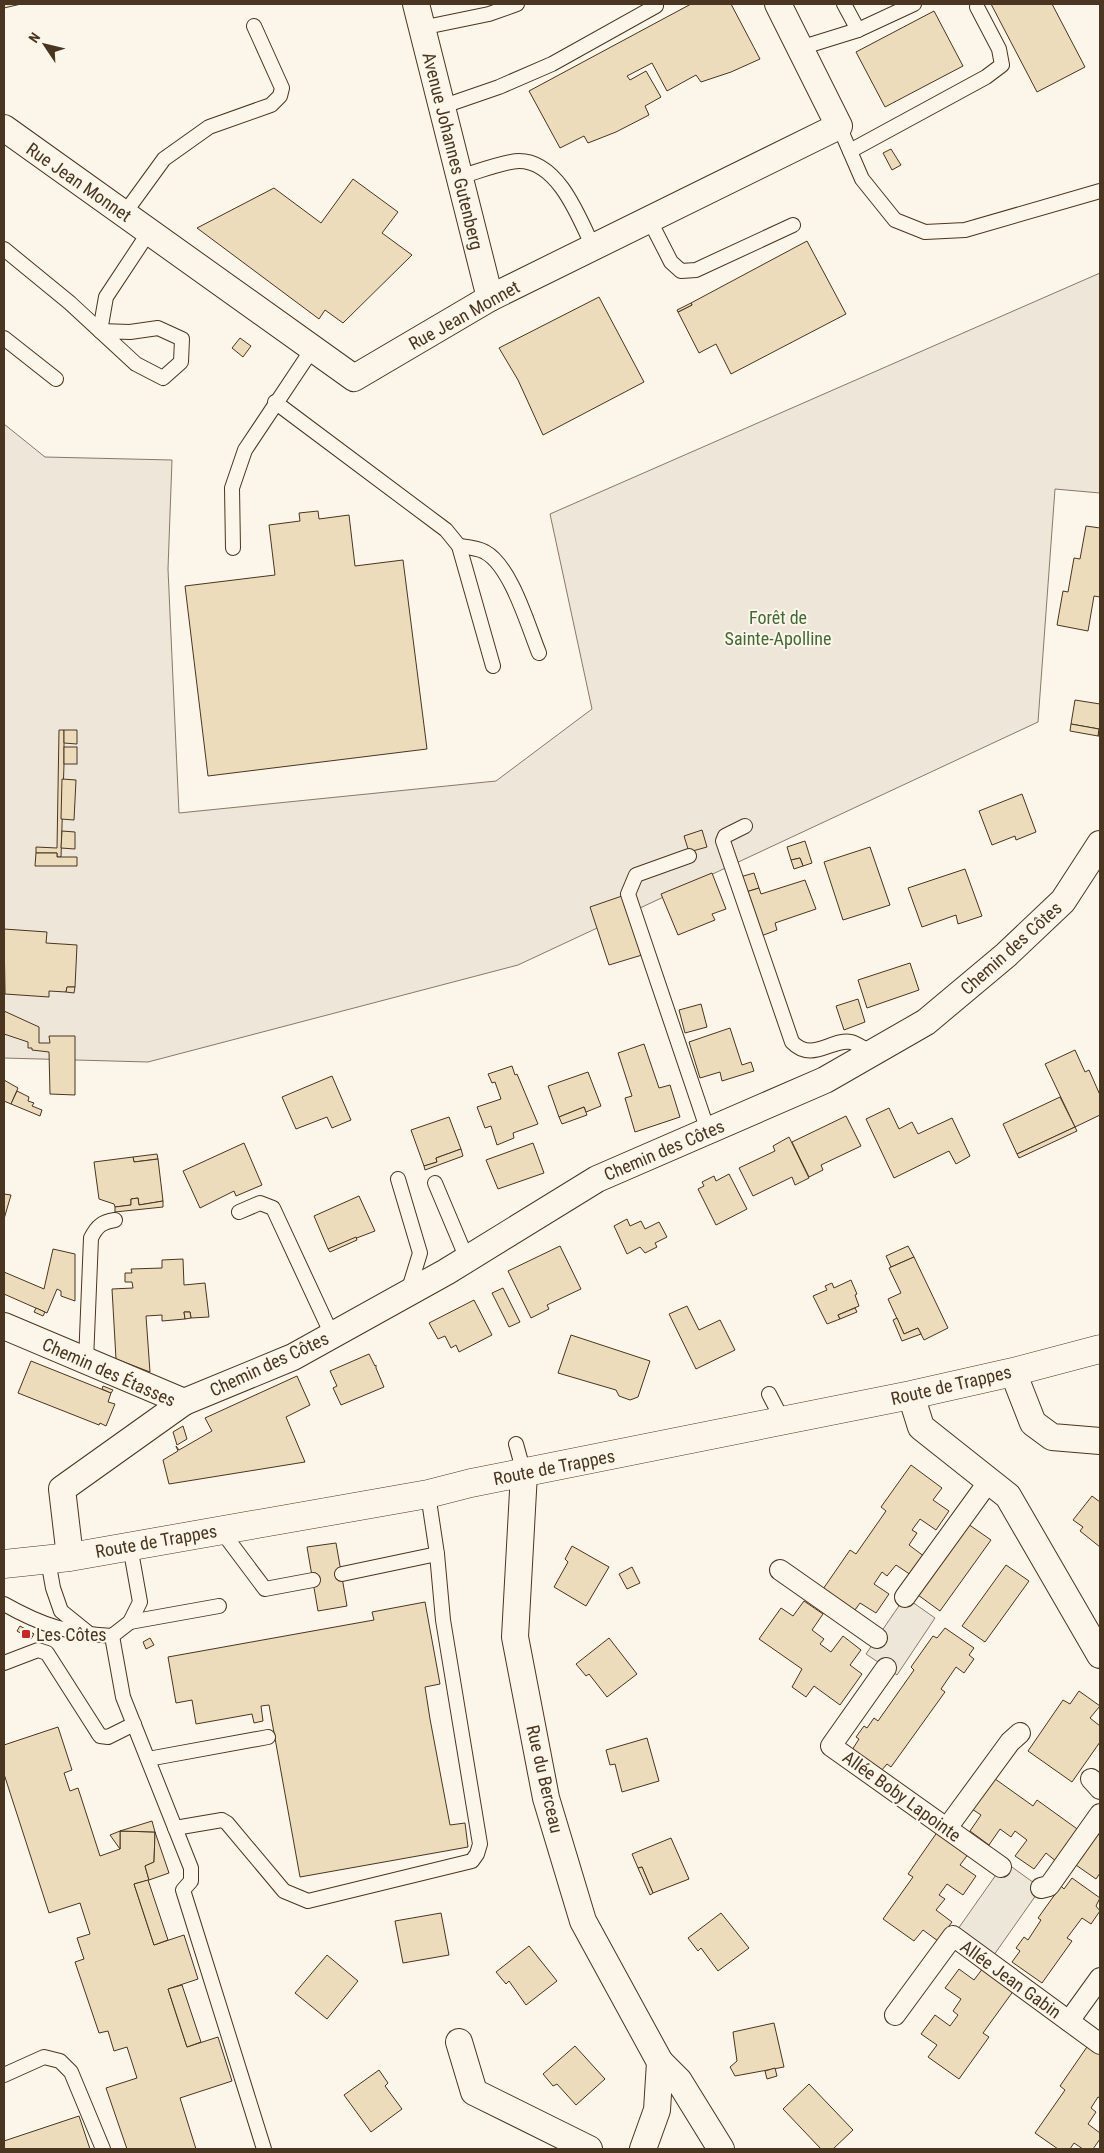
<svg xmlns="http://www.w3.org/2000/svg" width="1104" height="2153" font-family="'Roboto Condensed',sans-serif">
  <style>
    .green { fill: #ede6d9; stroke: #887966 }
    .parking { fill: #ede7d9; stroke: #887966 }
    .building { fill: #ecdcbc; stroke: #4a3520 }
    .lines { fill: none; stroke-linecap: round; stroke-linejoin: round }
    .service-casing { stroke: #4a3520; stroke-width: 16 }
    .pedestrian-casing { stroke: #4a3520; stroke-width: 22 }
    .minor-casing { stroke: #4a3520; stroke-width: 28 }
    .secondary-casing { stroke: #4a3520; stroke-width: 29 }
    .service { stroke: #fbf6e9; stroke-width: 14 }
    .pedestrian { stroke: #fbf6e9; stroke-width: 20 }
    .minor { stroke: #fbf6e9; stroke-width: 26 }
    .secondary { stroke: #fbf6e9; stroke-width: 28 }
    .poi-dot { fill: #c62828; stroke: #fbf6e9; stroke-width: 2 }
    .labels { text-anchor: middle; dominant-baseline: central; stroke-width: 4; stroke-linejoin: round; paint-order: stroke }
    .street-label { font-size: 18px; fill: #4a3520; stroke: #fbf6e9 }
    .park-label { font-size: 18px; fill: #436837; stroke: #fbf6e9 }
    .poi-label { font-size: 18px; fill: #4a3520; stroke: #fbf6e9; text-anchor: start }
  </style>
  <rect width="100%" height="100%" fill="#fbf6e9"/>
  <path class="green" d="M1100 273V493L1055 489 1038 722 518 965 148 1062 4 1058V424L45 457 172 460 168 569 179 813 496 781 592 709 550 514Z"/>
  <g class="parking">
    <path d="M905 1597 935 1618 897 1675 866 1654Z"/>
    <path d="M1005 1862 1041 1888 989 1962 953 1936Z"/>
  </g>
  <g class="building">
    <path d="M4 4H21L4 8Z"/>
    <path d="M691 4H731L760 59 731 72 701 82 696 75 667 91 652 63 627 76 630 80 646 71 661 97 645 106 649 115 616 132 588 143 584 136 560 148 529 91Z"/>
    <path d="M991 4H1052L1085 67 1037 92Z"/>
    <path d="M934 11 963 66 885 107 856 52Z"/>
    <path d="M891 149 901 165 892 170 883 153Z"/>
    <path d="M353 179 398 212 382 233 412 255 343 323 325 310 319 319 197 228 274 188 321 223Z"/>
    <path d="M807 241 846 314 731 374 716 344 699 353 678 312 692 305 691 303Z"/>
    <path d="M599 297 644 382 543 435 518 380 499 348Z"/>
    <path d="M691 303 692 305 678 312 677 310Z"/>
    <path d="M240 338 251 346 243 357 232 348Z"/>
    <path d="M318 511 319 519 349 515 355 566 403 560 427 749 208 776 185 586 275 575 269 525 300 521 299 513Z"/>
    <path d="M1086 526 1100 528V597L1094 596 1088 631 1057 625 1063 591 1068 592 1074 558 1080 559Z"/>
    <path d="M1075 700 1100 704V736H1098L1099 729 1071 724Z"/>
    <path d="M1071 724 1099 729 1098 736 1070 731Z"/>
    <path d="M59 730H64V764L61 857H57V853H36V847L57 848Z"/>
    <path d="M64 730H77V744L64 743Z"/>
    <rect x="64" y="747" width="13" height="17"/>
    <path d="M62 779 76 780 74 820 61 819Z"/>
    <path d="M1022 794 1036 832 1016 840 1015 836 992 845 979 811Z"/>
    <path d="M702 830 707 847 689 852 684 836Z"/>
    <path d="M62 831 75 832V849L61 848Z"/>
    <path d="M805 841 812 863 803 866 800 858 791 860 787 847Z"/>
    <path d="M870 847 890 905 843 920 824 862Z"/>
    <path d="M36 853H57V857H77V866H35Z"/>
    <path d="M800 858 803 866 794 869 791 860Z"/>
    <path d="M965 869 982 916 958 924 956 915 922 927 908 888Z"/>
    <path d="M712 873 726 909 712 914 715 920 678 935 661 894Z"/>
    <path d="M754 873 759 888 746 892 740 877Z"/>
    <path d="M805 880 816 909 775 923 777 930 761 936 746 892 759 888 761 894Z"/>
    <path d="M622 896 642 955 609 965 590 907Z"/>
    <path d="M4 929 47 932 46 943 77 945 75 987H67L66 992 49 991V997L5 994Z"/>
    <path d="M910 963 919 990 867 1008 858 980Z"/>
    <path d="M67 987H75L74 993 66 992Z"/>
    <path d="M858 999 865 1022 844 1030 836 1006Z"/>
    <path d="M701 1004 707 1027 685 1033 679 1010Z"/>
    <path d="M4 1011 39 1027V1043H50L49 1036H75V1095L50 1094 49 1052 32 1050V1048H28V1042L4 1034Z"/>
    <path d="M730 1028 742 1065 751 1062 754 1071 722 1081 720 1072 700 1078 689 1042Z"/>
    <path d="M644 1044 659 1088 670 1085 680 1117 635 1132 625 1098 632 1096 618 1053Z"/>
    <path d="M1075 1050 1085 1072 1089 1070 1100 1095V1115L1075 1127 1045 1064Z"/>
    <path d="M512 1066 515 1075 517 1074 538 1124 513 1133 514 1138 497 1145 491 1126 485 1128 477 1107 501 1099 495 1082 492 1083 488 1074Z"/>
    <path d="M588 1072 601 1106 586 1112 584 1107 559 1117 548 1086Z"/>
    <path d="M332 1076 351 1120 332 1128 327 1117 296 1129 282 1097Z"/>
    <path d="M4 1080 18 1088 11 1104 4 1101Z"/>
    <path d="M17 1091 29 1097 28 1101 34 1103 32 1106 42 1110 40 1116 11 1104Z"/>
    <path d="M1060 1097 1075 1127 1017 1154 1003 1124Z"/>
    <path d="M584 1107 587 1115 562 1124 559 1117Z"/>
    <path d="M889 1108 899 1129 912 1122 918 1134 952 1118 970 1156 956 1164 949 1151 894 1178 866 1119Z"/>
    <path d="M846 1116 861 1146 821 1165 823 1170 809 1177 792 1142Z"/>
    <path d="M449 1117 461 1149 436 1158 437 1162 424 1166 411 1130Z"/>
    <path d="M1075 1127 1077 1131 1019 1158 1017 1154Z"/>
    <path d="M789 1137 809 1178 795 1185 792 1177 753 1196 739 1168 775 1151 773 1146Z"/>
    <path d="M244 1143 262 1185 236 1196 234 1191 200 1208 183 1171Z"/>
    <path d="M533 1143 544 1173 498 1189 486 1160Z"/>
    <path d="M461 1149 463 1156 425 1170 424 1166 437 1162 436 1158Z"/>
    <path d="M157 1154 158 1159 134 1162 133 1157Z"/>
    <path d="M133 1157 134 1162 158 1159 163 1201 139 1205 138 1198 131 1199V1205L115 1207 114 1204 99 1199 94 1162Z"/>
    <path d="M729 1174 747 1209 716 1225 698 1189 704 1186 702 1182 714 1176 716 1181Z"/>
    <path d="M4 1194 11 1195 4 1219Z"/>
    <path d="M359 1196 375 1231 328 1249 314 1216Z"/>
    <path d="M138 1198 139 1205 163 1201V1207L115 1212V1207L131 1205V1199Z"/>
    <path d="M627 1219 630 1226 641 1221 645 1229 659 1222 667 1237 655 1243 657 1247 645 1253 640 1247 627 1254 614 1226Z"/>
    <path d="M356 1237 357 1240 330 1252 328 1249Z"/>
    <path d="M560 1246 581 1289 547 1305 549 1309 531 1318 508 1271Z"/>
    <path d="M908 1246 914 1257 891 1267 886 1256Z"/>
    <path d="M53 1249 75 1254V1301L61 1296V1291L57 1289 47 1313 4 1294V1272L44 1289Z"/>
    <path d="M914 1257 948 1328 924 1340 918 1328 904 1334 888 1299 901 1293 889 1268Z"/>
    <path d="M183 1259 184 1285 205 1283 209 1317 191 1318 190 1312H184L185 1319 162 1321V1315L146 1316 150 1372 116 1359 112 1289 133 1288 132 1282H125V1273H132L131 1269 162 1268V1260Z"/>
    <path d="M851 1280 857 1294 855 1295 859 1306 838 1315 840 1319 827 1324 813 1296 827 1290 825 1286 832 1283 834 1288Z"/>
    <path d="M503 1288 520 1322 509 1327 492 1293Z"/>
    <path d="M474 1300 492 1335 459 1352 456 1345 451 1348 445 1336 438 1339 429 1323Z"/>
    <path d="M687 1306 699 1330 720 1320 735 1350 696 1369 669 1314Z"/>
    <path d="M36 1308 45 1312 43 1316 34 1312Z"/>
    <path d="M855 1308 857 1312 840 1319 838 1315Z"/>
    <path d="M184 1312H190L191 1318 185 1319Z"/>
    <path d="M897 1318 904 1334 918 1328 921 1334 902 1341 893 1320Z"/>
    <path d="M571 1335 650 1361 638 1397 630 1400 619 1396 616 1390 558 1373Z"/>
    <path d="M369 1354 375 1366 376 1365V1368L384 1387 341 1405 333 1388 337 1386 330 1371Z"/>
    <path d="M31 1361 111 1393 108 1402 115 1404 106 1426 100 1423 99 1425 18 1393Z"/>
    <path d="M297 1376 310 1405 286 1417 305 1462 169 1484 163 1460 178 1451 176 1446 179 1450 212 1431 205 1418Z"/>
    <path d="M103 1386 113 1390 111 1393 102 1389Z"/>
    <path d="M183 1426 187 1439 177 1445 173 1432Z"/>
    <path d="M911 1465 942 1488 933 1500 949 1511 936 1530 920 1519 912 1530 917 1533 909 1545 925 1557 911 1575 896 1565 887 1576 882 1572 874 1584 889 1594 876 1613 860 1603 852 1614 821 1592 850 1550 856 1554 886 1511 881 1507Z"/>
    <path d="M1092 1496 1100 1502V1547L1080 1531 1083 1527 1073 1520Z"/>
    <path d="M968 1524 991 1540 940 1611 918 1595Z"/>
    <path d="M336 1543 347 1606 318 1611 307 1547Z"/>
    <path d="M572 1546 609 1567 586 1606 554 1587 568 1562 565 1559Z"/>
    <path d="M1006 1565 1029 1581 985 1642 962 1626Z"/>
    <path d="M632 1567 640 1583 627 1589 619 1574Z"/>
    <path d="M804 1601 823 1614 812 1630 824 1639 820 1644 831 1652 843 1636 861 1650 850 1665 862 1674 840 1705 814 1686 806 1697 792 1687 802 1669 759 1639 781 1608 793 1616Z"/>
    <path d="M425 1602 440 1684 425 1687 430 1719 450 1825 465 1823 468 1847 300 1877 269 1705 261 1706 263 1721 254 1723 252 1714 196 1724 192 1700 176 1703 168 1657 374 1620 372 1612Z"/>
    <path d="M20 1626 34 1634 31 1639 17 1631Z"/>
    <path d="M945 1628 974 1648 969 1655 974 1659 964 1673 956 1667 941 1689 945 1692 891 1767 887 1764 881 1771 852 1750 859 1739 856 1737 864 1726 867 1728 874 1718 878 1721 914 1670 911 1667 933 1636 937 1638Z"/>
    <path d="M150 1638 154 1645 146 1649 143 1642Z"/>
    <path d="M609 1638 637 1674 607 1697 589 1674 586 1676 576 1664Z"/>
    <path d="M1079 1691 1100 1706 1090 1718 1100 1726V1742L1072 1782 1028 1751 1063 1700 1070 1704Z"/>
    <path d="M58 1727 72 1770 64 1773 70 1791 78 1788 100 1856 120 1849V1831L155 1832 154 1862 145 1866 149 1880 134 1884 154 1945 184 1935 198 1979 168 1989 187 2047 218 2037 232 2081 180 2098 196 2149H127L106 2088 137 2078 127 2047 114 2051 108 2031 99 2033 75 1962 84 1959 77 1938 90 1934 80 1903 49 1913 4 1774V1745Z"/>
    <path d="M647 1738 659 1781 622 1792 615 1764 610 1765 606 1750Z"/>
    <path d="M991 1776 1033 1806 1037 1800 1080 1831 1057 1862 1046 1853 1034 1869 1015 1856 1027 1840 1015 1831 1011 1837 1000 1829 989 1845 970 1831 981 1815 969 1807Z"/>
    <path d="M152 1821 155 1832 120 1831Z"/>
    <path d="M1100 1825V1873L1096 1879 1073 1863Z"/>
    <path d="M120 1831V1849L110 1835Z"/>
    <path d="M938 1831 969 1853 960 1865 976 1876 963 1895 947 1884 939 1895 945 1899 936 1910 952 1922 938 1941 923 1930 914 1941 883 1919 913 1877 908 1874Z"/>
    <path d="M155 1832 169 1873 149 1880 145 1866 154 1862Z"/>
    <path d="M671 1838 689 1879 653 1893 642 1867 638 1868 632 1854Z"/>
    <path d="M642 1867 653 1893 650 1895 638 1868Z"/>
    <path d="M1072 1878 1100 1898 1096 1906 1100 1911 1091 1924 1082 1918 1067 1938 1072 1941 1042 1983 1012 1962 1020 1951 1016 1948 1024 1937 1028 1940 1041 1920 1038 1918 1061 1886 1064 1889Z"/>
    <path d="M148 1880 168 1940 154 1945 134 1884Z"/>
    <path d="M441 1913 449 1955 403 1963 395 1921Z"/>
    <path d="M721 1913 749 1948 718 1971 701 1948 698 1951 688 1938Z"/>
    <path d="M529 1946 557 1981 526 2005 509 1981 506 1984 496 1972Z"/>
    <path d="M327 1955 358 1981 327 2019 295 1993Z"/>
    <path d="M983 1968 1014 1990 983 2033 989 2037 959 2079 928 2057 937 2045 921 2034 935 2015 950 2026 958 2015 953 2011 961 1999 945 1988 959 1969 974 1980Z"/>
    <path d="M182 1985 201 2042 187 2047 168 1989Z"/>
    <path d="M774 2023 784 2067 735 2076 730 2067 737 2061 733 2032Z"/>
    <path d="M1089 2044 1100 2052V2098L1098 2097 1091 2108 1096 2112 1088 2124 1100 2133V2139L1093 2149H1083L1074 2143 1070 2149H1058L1035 2133 1065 2090 1060 2086Z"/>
    <path d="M575 2046 605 2079 576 2105 557 2084 553 2086 543 2074Z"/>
    <path d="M775 2068 777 2076 767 2079 765 2071Z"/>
    <path d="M379 2070 388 2083 385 2086 402 2109 371 2132 344 2095Z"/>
    <path d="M809 2084 853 2130 833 2149H821L783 2109Z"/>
    <path d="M79 2116 90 2149H4V2141Z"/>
  </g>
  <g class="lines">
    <g class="service-casing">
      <g id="service">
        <path d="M844 4 858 30"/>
        <path d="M421 28 489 14 517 4"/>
        <path d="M800 48 858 30 914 4"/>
        <path d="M441 107 499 87 552 64 656 6"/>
        <path d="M839 126 862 179 895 220 925 232 965 230 1100 191"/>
        <path d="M850 151 986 77 1002 65 999 49 977 7"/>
        <path d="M459 177C474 173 505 161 519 161 558 161 579 217 593 247"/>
        <path d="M124 214 164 159 209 127 271 105 280 96 282 88 254 26"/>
        <path d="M649 219 671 262 681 271 696 270 793 225"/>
        <path d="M4 249 70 303 136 364 163 378 181 362 182 339 158 328 130 332 100 331"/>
        <path d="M100 331 106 297 149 232"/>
        <path d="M4 338 56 379"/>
        <path d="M275 402 446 530 459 546 493 666"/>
        <path d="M459 546C467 547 478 548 485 552 511 566 528 626 539 653"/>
        <path d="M233 548 232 488 245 450 313 348"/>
        <path d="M745 826 725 836 723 841 792 1042C812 1063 832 1038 851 1042 858 1044 866 1050 872 1053"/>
        <path d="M689 856 636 875 628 894 708 1131"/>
        <path d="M398 1179 420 1253 408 1292"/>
        <path d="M435 1183 467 1259"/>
        <path d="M239 1212 260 1203 273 1208 332 1335"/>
        <path d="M86 1361 91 1238C97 1226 102 1222 115 1220"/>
        <path d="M769 1394 783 1421"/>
        <path d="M516 1444 524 1473"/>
        <path d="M220 1529 265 1589 313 1580"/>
        <path d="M48 1560 53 1588 61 1611 87 1632"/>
        <path d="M342 1574 437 1554 428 1494"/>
        <path d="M4 1604C43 1626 67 1633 112 1636L130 1622 140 1602 130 1546"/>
        <path d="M130 1622 219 1606"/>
        <path d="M112 1636 123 1697 191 1868V1881L183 1890 264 2149"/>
        <path d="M4 1663 38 1650 47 1653 100 1736 108 1737 134 1724"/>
        <path d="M148 1759 268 1737"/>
        <path d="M175 1828 222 1820 227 1823 284 1891 308 1901 472 1861 477 1854 480 1844 443 1620 437 1554"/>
        <path d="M4 2075 44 2057 60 2061 71 2072 103 2149"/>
      </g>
    </g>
    <g class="pedestrian-casing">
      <g id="pedestrian">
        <path d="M780 1570 877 1638"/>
        <path d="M905 1597 989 1481"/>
        <path d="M886 1668 831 1746 1001 1867"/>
        <path d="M1091 1779 1100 1789"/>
        <path d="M947 1828 1010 1742 1020 1733"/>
        <path d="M1041 1888 1049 1886 1100 1814"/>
        <path d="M895 2015 953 1936 1100 2044"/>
        <path d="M1069 2021 1100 1978"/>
      </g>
    </g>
    <g class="minor-casing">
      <g id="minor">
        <path d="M416 4 490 298"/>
        <path d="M4 128 354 378 490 298 839 126 778 4"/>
        <path d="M4 1326 184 1402 62 1489 70 1557"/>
        <path d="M1013 1372 1033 1423 1052 1437 1100 1441"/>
        <path d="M911 1395 921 1427 1008 1496 1100 1655"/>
        <path d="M184 1402 293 1357 446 1272 597 1179 825 1080 926 1022 1006 955 1063 901 1100 844"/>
        <path d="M524 1473 515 1637 546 1798 583 1921 660 2062 657 2110 643 2149"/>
        <path d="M459 2042 474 2092 589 2149"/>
        <path d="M660 2062 679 2081 721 2149"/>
      </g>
    </g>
    <g class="secondary-casing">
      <path id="secondary" d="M4 1564 70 1557 428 1494 471 1483 911 1395 1013 1372 1100 1349"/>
    </g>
    <use href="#service" class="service"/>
    <use href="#pedestrian" class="pedestrian"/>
    <use href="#minor" class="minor"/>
    <use href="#secondary" class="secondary"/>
  </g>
  <rect class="poi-dot" x="21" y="1629" width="10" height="10" rx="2.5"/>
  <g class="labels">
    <g class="street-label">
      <text transform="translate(453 151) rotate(76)">Avenue Johannes Gutenberg</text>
      <text transform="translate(79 182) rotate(35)">Rue Jean Monnet</text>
      <text transform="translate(464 315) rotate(-29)">Rue Jean Monnet</text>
      <text transform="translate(1011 948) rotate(-42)">Chemin des Côtes</text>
      <text transform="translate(664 1150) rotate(-23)">Chemin des Côtes</text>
      <text transform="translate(269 1364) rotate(-25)">Chemin des Côtes</text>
      <text transform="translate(109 1372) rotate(24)">Chemin des Étasses</text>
      <text transform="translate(951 1385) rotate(-13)">Route de Trappes</text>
      <text transform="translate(554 1467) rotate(-11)">Route de Trappes</text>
      <text transform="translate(156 1541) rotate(-10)">Route de Trappes</text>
      <text transform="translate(545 1779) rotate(77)">Rue du Berceau</text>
      <text transform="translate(902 1796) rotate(36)">Allée Boby Lapointe</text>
      <text transform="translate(1011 1979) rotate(36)">Allée Jean Gabin</text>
    </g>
    <g class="park-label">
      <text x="778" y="617">Forêt de<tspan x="778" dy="21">Sainte-Apolline</tspan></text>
    </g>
    <g class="poi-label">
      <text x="36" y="1634">Les Côtes</text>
    </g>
  </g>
  <rect width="1104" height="2153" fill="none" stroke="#4a3520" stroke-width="10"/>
  <g transform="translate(45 45) rotate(305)" stroke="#fbf6e9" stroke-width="4" paint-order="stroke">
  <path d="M0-4L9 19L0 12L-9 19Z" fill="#4a3520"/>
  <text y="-8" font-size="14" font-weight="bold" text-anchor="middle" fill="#4a3520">N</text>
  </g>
</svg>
